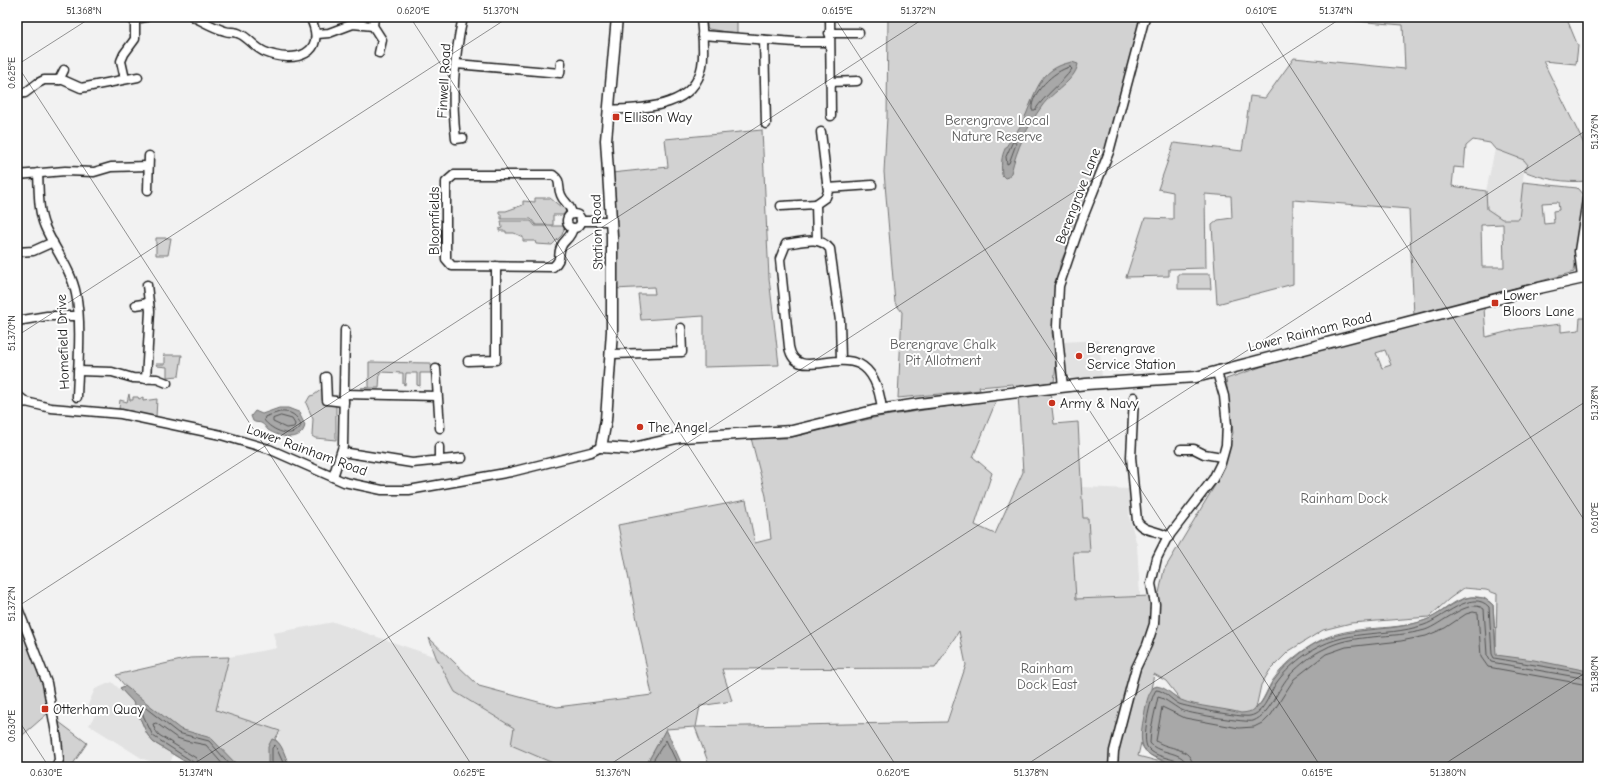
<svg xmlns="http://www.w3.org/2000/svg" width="1605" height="784" font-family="'Comic Neue',sans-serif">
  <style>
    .built { fill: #e2e2e2 }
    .green { fill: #d2d2d2; stroke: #777; fill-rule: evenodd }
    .water { fill: #a8a8a8; stroke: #707070 }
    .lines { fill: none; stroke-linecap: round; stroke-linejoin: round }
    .shore { stroke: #545454; stroke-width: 1 }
    .minor-casing { stroke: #1c1c1c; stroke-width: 11 }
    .major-casing { stroke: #1c1c1c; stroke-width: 13 }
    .minor { stroke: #fff; stroke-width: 8 }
    .major { stroke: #fff; stroke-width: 10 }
    .ticks { fill: none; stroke: #1c1c1c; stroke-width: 1; stroke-opacity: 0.45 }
    .poi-dot { fill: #c8321e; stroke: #fff; stroke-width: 1.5 }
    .labels { text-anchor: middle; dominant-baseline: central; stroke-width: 4; stroke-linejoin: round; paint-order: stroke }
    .street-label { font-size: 14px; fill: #1c1c1c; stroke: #fff }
    .poi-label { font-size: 14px; fill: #1c1c1c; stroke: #fff; text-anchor: start }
    .park-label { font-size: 14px; fill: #5c5c5c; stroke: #fff }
    .neatline { fill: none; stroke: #1c1c1c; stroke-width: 1.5 }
    .ticks-label { font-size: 10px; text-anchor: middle; fill: #1c1c1c }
  </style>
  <rect width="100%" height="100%" fill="#f2f2f2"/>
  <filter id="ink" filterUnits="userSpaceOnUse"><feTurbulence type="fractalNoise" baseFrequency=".025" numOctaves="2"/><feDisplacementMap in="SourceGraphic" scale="8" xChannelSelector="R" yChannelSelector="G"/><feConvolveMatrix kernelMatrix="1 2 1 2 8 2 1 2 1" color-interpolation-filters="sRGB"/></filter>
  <g filter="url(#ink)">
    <g class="built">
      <path d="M1495 149 1524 160 1529 165 1524 171 1519 219 1498 218 1487 209 1486 191Z"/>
      <path d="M1098 340 1100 351 1102 378 1073 380 1067 374 1062 342Z"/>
      <path d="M1082 487 1131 489 1129 516 1137 545 1140 596 1076 599 1073 552 1090 551 1088 518H1083Z"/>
      <path d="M334 622 436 657 455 692 514 728 511 745 562 767H290L277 741 280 731 216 710 229 657 277 648 273 633Z"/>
      <path d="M112 682 133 702 149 738 173 755 169 767 143 759 89 725 97 712 87 707 95 689Z"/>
    </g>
    <g class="green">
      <path d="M706 17H737V34L709 29 707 27Z"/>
      <path d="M888 17H1140L1115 124 1092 189 1060 264 1054 300 1052 333 1057 356 1054 382 1014 387 1013 384 979 387 980 390 898 398 902 312 895 303 884 172 887 117Z"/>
      <path d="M1308 17H1566L1578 46 1576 64 1543 61 1588 152 1587 181C1565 183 1543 179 1524 171L1528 165 1524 160 1495 149 1490 143 1473 140 1466 146 1464 168 1454 167 1452 186 1486 191 1487 209 1502 219H1519L1523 182 1577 188 1584 196 1574 272 1414 316 1409 209 1293 200V284L1217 304 1212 225 1218 220 1232 218 1231 196 1205 194 1206 268 1169 269V276L1126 277 1145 218 1173 219V192L1158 189 1174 143 1242 151 1250 96 1265 98 1294 58 1405 69 1403 25ZM1558 202 1559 210 1553 211 1554 223 1544 224 1542 203ZM1503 224 1504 267H1482L1481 225Z"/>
      <path d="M762 130 769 278 779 365 704 367V316L641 320 638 294H655L654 287 614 289 612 173 668 167 665 139Z"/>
      <path d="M535 198H550L561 207 564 204 566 211 563 215H553V225H536L531 219H501V214H499V211H506L523 205V201L535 202Z"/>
      <path d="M501 221H531L535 226H563L564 229 562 235 552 245 536 244 535 241H523V237L514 233H506V231H499V229L502 228Z"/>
      <path d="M156 238H171L168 255H156Z"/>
      <path d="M1178 274H1210L1211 289H1178Z"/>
      <path d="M1484 308 1486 337 1518 329 1561 324V332L1579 330 1580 318H1588V767H1184C1168 762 1147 760 1141 743L1138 756 1180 767H710L695 727 666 729 645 767H562L511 745 514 728 455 692 436 657 429 638 479 686 557 707 652 695 618 525 746 500 755 543 771 539 766 496 751 438H788L878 417 997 399 973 457 992 473 975 525 995 534 1023 472 1018 395 1050 392 1054 424 1078 422 1083 518H1088L1090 552H1073L1076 599 1151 596 1159 593 1164 570 1217 482 1233 433 1226 379 1298 354 1451 313ZM1385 350 1391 365 1382 368 1376 353ZM1464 588 1486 590 1497 594 1496 646 1493 605C1485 596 1473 595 1462 599 1448 604 1438 617 1423 621 1390 632 1350 624 1319 641 1302 650 1284 664 1273 680 1267 689 1264 701 1256 708L1261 685 1270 670 1289 651 1323 630 1351 623 1429 617 1449 599ZM959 631 966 665 947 722 696 727 700 706 732 701 722 669 935 668ZM1154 674 1166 681 1180 699 1157 686 1151 689Z"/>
      <path d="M163 355H182L179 376 167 377V367L157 366 156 364H165V357Z"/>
      <path d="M369 362 431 363V373H420V386L417 385V373H406L405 385 403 384V373L380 372 379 388H361L369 387Z"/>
      <path d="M322 389 324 401 336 404V440L315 438 312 436 313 419 306 403 310 396 314 395Z"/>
      <path d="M129 394 130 400H133V397H138L139 399 143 397V401L157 399 156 417 119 409 120 400 127 402Z"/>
      <path d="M25 632 44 684 49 710 47 714 17 740V634Z"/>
      <path d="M229 657 216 710 280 731 275 739 280 745 290 767H240L233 761 239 767H194L153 742 147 734 133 702 120 688 125 686 116 675 190 658Z"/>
      <path d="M59 722 87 743 71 767H60L61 763Z"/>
    </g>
    <g class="water">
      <path d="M1072 62 1078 64C1075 81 1052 92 1042 106 1027 127 1017 148 1011 173L1008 177 1005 178 1002 175C999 146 1010 145 1022 123 1036 96 1036 69 1072 62Z"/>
      <path d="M279 408H288L301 413 300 415 305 425C302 443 279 437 268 430 266 428 264 424 261 423 259 422 255 423 253 421L251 416 255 411 262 414Z"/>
      <path d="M1471 597 1484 598 1493 605 1496 655 1534 660 1588 671V767H1184C1149 755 1135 758 1144 716 1146 706 1147 694 1154 687 1164 684 1172 696 1181 700 1197 707 1223 708 1241 713 1264 712 1263 694 1275 679 1282 669 1291 661 1301 653 1338 623 1380 635 1423 621 1440 616 1453 600 1471 597Z"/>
      <path d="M125 686 180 729 211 738 239 767H194L153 742 147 734 133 702 120 688Z"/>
      <path d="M666 729 683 767H645Z"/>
      <path d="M272 739C283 741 285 759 290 767H268V747Z"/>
    </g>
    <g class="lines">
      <g class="shore">
        <path d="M1070 67 1072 69C1061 84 1045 95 1035 110H1032C1030 94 1054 70 1070 67Z"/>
        <path d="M1013 142H1015L1016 144 1009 163 1007 164 1006 157Z"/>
        <path d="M280 412C291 411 297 415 301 425 294 441 271 430 264 420L265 417Z"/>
        <path d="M281 416 292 419 295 424 294 427 286 428 273 422V419Z"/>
        <path d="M195 767 193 762 153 736 141 711 140 706 142 705 178 733 209 741 232 767"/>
        <path d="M200 767 196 758 159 735 155 730 153 724 156 723 177 738 186 741 206 745 225 767"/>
        <path d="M272 767V748L275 745 285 767"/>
        <path d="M649 767 666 740 679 767"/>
        <path d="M1182 767 1180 762C1170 758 1155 757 1148 748 1141 741 1150 698 1156 690 1164 690 1171 700 1179 704 1187 707 1242 718 1250 716 1265 713 1269 693 1277 682 1285 671 1295 662 1305 655 1346 626 1382 639 1424 625 1442 619 1472 588 1489 607L1492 654 1494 658 1588 674"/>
        <path d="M1187 767C1186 750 1158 755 1150 743L1151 729 1158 697C1167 699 1175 708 1184 711 1192 714 1247 723 1253 721 1272 714 1278 684 1295 670 1304 662 1313 654 1324 649 1352 633 1393 639 1425 630 1441 625 1469 597 1484 609L1487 655 1491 662 1588 679"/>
        <path d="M1193 767C1192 746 1168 750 1156 741L1162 707 1185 718 1239 728 1254 727 1264 722 1271 715 1294 679 1326 654 1346 647 1401 641 1426 636 1445 628 1466 614 1473 612 1478 613 1481 657 1488 667 1588 685"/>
      </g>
      <g class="minor-casing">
        <g id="minor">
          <path d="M123 17 135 19 146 17"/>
          <path d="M194 17C204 22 214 28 225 31 230 33 235 31 240 34 249 38 255 48 265 52 294 64 329 55 310 17"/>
          <path d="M463 17C454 57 451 98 456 139L463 138"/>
          <path d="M830 17 831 116"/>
          <path d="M17 19 18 17"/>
          <path d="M373 26 382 40 379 53"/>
          <path d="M829 33H859"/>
          <path d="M317 34 329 33 353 24 373 26 374 17"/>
          <path d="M702 35 795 42H829"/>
          <path d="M764 40 766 124"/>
          <path d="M456 64 560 73 561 63"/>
          <path d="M125 79 121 61 124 54 135 39V19"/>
          <path d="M59 80 64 70"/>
          <path d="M830 82 857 81"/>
          <path d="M17 94 25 93 38 83 44 80H63L81 88 138 77"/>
          <path d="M608 110C642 108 694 109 702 66 705 50 702 33 701 17"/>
          <path d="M38 173C39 191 38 211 45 227 55 250 71 269 76 294 82 322 78 367 77 397"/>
          <path d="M17 175 65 171 94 172 111 167 148 166"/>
          <path d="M828 188 872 185"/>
          <path d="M148 190 149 156"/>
          <path d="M781 206 816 204"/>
          <circle cx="574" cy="221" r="7"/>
          <path d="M572 214C570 203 564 203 561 195 557 186 562 181 553 175H454L446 182V259L452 266 553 267C563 258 557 256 561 247 564 239 570 240 573 228"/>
          <path d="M581 221H611"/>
          <path d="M817 240 816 204 826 197 828 191 821 132"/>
          <path d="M17 252 33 251 53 242"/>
          <path d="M1582 278 1579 251 1588 193"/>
          <path d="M136 305 149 303"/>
          <path d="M17 321 47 316H78"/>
          <path d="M611 354 682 352 681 328"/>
          <path d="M841 360 840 321 830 249C819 235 802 242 786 244L780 259 789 347C798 395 870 316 882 409"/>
          <path d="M468 361 496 360V266"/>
          <path d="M436 369 440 428"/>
          <path d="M78 371 112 372 133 378 157 379 167 383"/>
          <path d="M326 377 327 400 344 402"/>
          <path d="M146 379 150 311 147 285"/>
          <path d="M1063 387 1057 326 1059 286 1080 225 1109 152 1145 17"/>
          <path d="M344 394 437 396"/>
          <path d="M17 395 26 402"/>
          <path d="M1134 397 1131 457 1137 521C1143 532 1158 530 1169 537"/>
          <path d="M17 404 26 402 51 408 121 414 221 435 269 449 344 482 382 490H409L511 472 591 452 601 447"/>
          <path d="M439 447V460"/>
          <path d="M1181 449H1194L1204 454 1222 457"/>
          <path d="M342 452 412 463 462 458"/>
          <path d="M333 477 343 446 345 330"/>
          <path d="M17 606 47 683 57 739 59 760 56 767"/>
          <path d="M1113 767 1114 751 1132 682 1136 668 1147 645 1154 624 1155 604 1151 584 1157 558 1166 540 1213 479 1221 463 1226 445 1227 425 1224 396 1218 376 1219 370"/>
        </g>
      </g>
      <g class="major-casing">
        <path id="major" d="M617 17 606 140 612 236V331L606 420 601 447 629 449 681 437 792 431 873 411 919 404 1086 384 1196 377 1539 288 1588 277"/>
      </g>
      <use href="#minor" class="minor"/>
      <use href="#major" class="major"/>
    </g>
  </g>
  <path class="ticks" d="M410 17 897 767M834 17 1321 767M1258 17 1588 526M17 65 473 767M17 65 92 17M17 336 509 17M17 607 926 17M17 718 49 767M189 767 1343 17M606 767 1588 129M1023 767 1588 400M1440 767 1588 671"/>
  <g class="poi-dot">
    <rect x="612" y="113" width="8" height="8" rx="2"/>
    <rect x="1491" y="299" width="8" height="8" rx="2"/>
    <circle cx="1079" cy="356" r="4"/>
    <circle cx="1052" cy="403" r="4"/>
    <circle cx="640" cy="427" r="4"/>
    <rect x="41" y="705" width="8" height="8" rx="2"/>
  </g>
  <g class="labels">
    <g class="street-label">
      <text transform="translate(444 81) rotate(-87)">Finwell Road</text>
      <text transform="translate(1078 196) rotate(-69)">Berengrave Lane</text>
      <text transform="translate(434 221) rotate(-90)">Bloomfields</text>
      <text transform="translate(597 232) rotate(-92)">Station Road</text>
      <text transform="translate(1310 332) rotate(-14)">Lower Rainham Road</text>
      <text transform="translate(63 342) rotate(-92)">Homefield Drive</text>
      <text transform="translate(307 450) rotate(20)">Lower Rainham Road</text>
    </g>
    <g class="poi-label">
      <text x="624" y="117">Ellison Way</text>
      <text x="1503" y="295">Lower<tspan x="1503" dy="16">Bloors Lane</tspan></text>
      <text x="1087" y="348">Berengrave<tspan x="1087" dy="16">Service Station</tspan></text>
      <text x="1060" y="403">Army &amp; Navy</text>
      <text x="648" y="427">The Angel</text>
      <text x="53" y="709">Otterham Quay</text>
    </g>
    <g class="park-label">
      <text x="997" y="120">Berengrave Local<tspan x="997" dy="16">Nature Reserve</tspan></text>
      <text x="943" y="344">Berengrave Chalk<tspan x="943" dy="16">Pit Allotment</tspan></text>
      <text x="1344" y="498">Rainham Dock</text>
      <text x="1047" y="668">Rainham<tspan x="1047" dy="16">Dock East</tspan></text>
    </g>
  </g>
  <rect width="1605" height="784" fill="none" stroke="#fff" stroke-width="44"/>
  <rect x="22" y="22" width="1561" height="740" class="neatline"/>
  <g class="ticks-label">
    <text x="84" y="14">51.368°N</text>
    <text x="413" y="14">0.620°E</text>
    <text x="501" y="14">51.370°N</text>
    <text x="837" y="14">0.615°E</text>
    <text x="918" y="14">51.372°N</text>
    <text x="1261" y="14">0.610°E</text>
    <text x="1336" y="14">51.374°N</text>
    <text transform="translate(11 73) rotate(-90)" y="4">0.625°E</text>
    <text transform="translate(1594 132) rotate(-90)" y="4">51.376°N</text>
    <text transform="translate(11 333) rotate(-90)" y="4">51.370°N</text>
    <text transform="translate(1594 403) rotate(-90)" y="4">51.378°N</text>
    <text transform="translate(1594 518) rotate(-90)" y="4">0.610°E</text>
    <text transform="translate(11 604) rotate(-90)" y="4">51.372°N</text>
    <text transform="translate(1594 674) rotate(-90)" y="4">51.380°N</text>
    <text transform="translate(11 726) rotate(-90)" y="4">0.630°E</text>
    <text x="46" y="776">0.630°E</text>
    <text x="196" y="776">51.374°N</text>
    <text x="469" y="776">0.625°E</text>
    <text x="613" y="776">51.376°N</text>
    <text x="893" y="776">0.620°E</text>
    <text x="1031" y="776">51.378°N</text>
    <text x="1317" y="776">0.615°E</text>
    <text x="1448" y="776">51.380°N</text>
  </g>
</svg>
